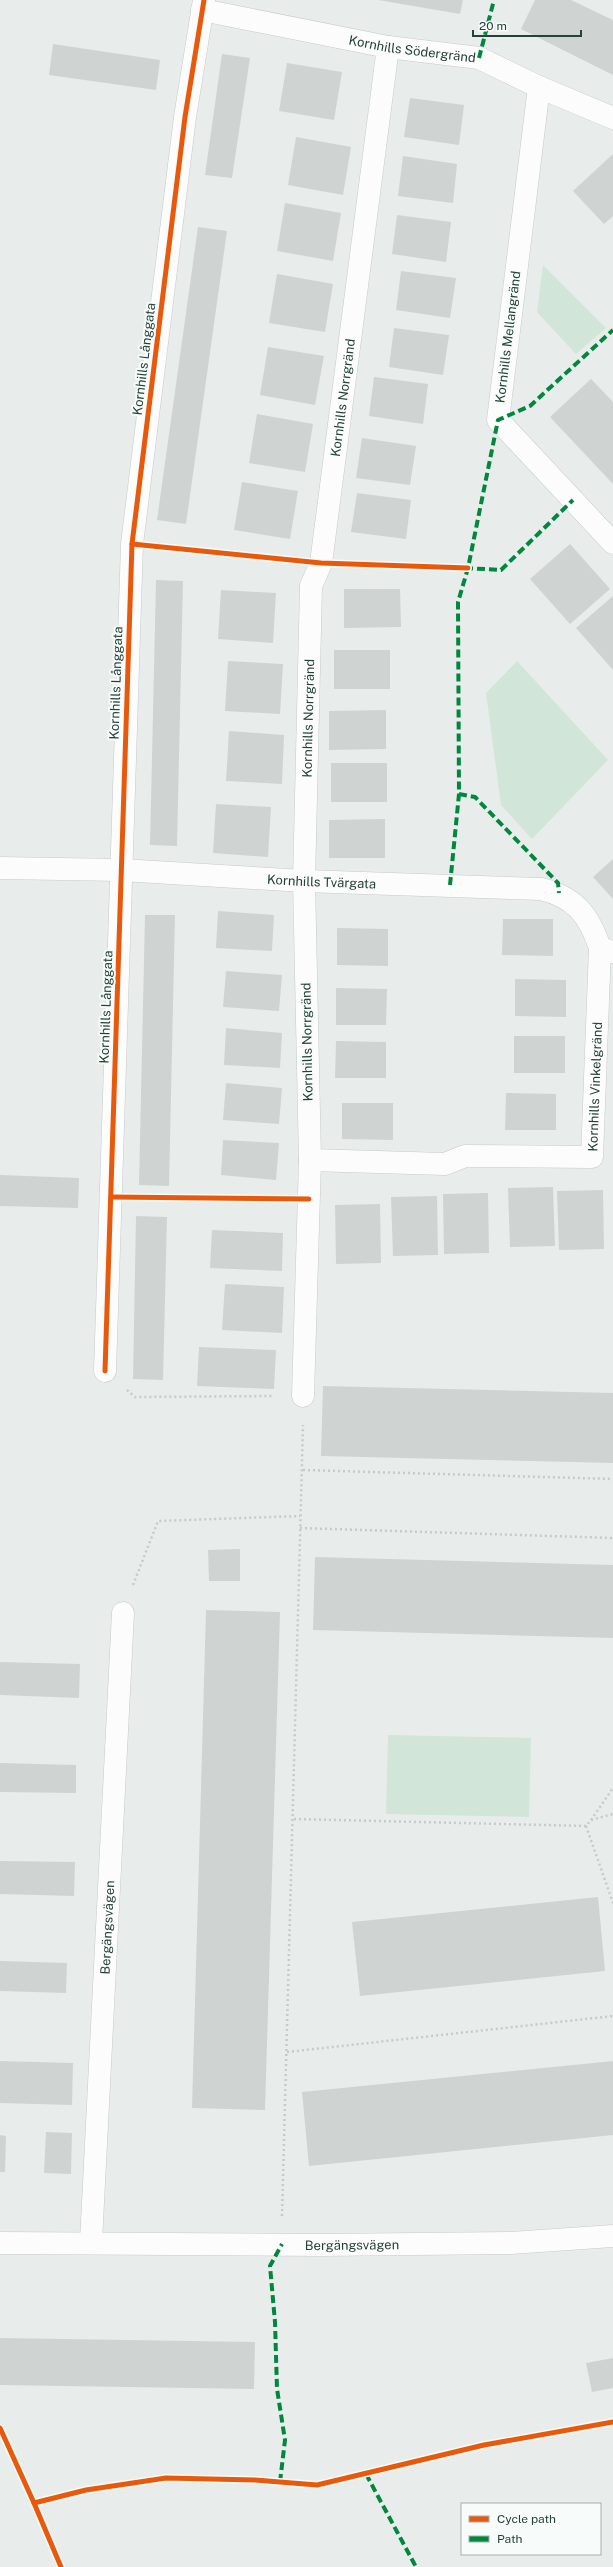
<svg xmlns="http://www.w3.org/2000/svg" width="613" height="2567" font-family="'Public Sans',sans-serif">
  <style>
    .green { fill: #d1e6d8 }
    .building { fill: #cfd4d2 }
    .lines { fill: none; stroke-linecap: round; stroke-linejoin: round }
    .minor-casing { stroke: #c5cac8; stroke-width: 23 }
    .path { stroke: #c3ccca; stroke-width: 2.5; stroke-dasharray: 2 3; stroke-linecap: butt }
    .minor { stroke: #fcfcfc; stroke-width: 22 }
    .quiet { stroke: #00873e; stroke-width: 4; stroke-dasharray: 8 4; stroke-linecap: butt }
    .cycleway-casing { stroke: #f7fbf9; stroke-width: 8 }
    .cycleway { stroke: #e8590c; stroke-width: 5 }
    .labels { text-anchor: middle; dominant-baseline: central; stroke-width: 4; stroke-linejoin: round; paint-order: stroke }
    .street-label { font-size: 13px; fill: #24423a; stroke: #f7fbf9 }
  </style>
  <rect width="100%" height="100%" fill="#e8edeb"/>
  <g class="green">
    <path d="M543 265 606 328 576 354 537 312Z"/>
    <path d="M517 661 608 760 532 839 501 805 486 693Z"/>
    <path d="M388 1735 531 1738 529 1817 386 1814Z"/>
  </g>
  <g class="building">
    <path d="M378 0H463L460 14Z"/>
    <path d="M535 0H571L613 20V75L521 29Z"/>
    <path d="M53 44 160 60 156 90 49 75Z"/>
    <path d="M222 54 250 58 232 178 205 175Z"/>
    <path d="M287 63 342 72 334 120 279 111Z"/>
    <path d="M410 98 464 105 459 145 404 137Z"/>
    <path d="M296 137 351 147 343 195 288 185Z"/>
    <path d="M613 154V216L604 224 573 191Z"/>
    <path d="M403 156 457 164 453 203 398 196Z"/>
    <path d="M285 203 341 213 333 261 277 251Z"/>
    <path d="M397 215 451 222 446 262 392 254Z"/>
    <path d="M198 227 227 231 186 524 157 520Z"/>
    <path d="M401 271 456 278 450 318 396 310Z"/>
    <path d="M277 274 333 284 325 332 269 323Z"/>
    <path d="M394 328 449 335 443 375 389 367Z"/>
    <path d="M268 347 324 356 315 405 260 395Z"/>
    <path d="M374 377 428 384 423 424 369 416Z"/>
    <path d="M591 379 613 402V484L550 417Z"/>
    <path d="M257 414 313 424 305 472 249 463Z"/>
    <path d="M362 438 416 446 410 485 356 478Z"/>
    <path d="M242 482 298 491 290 539 234 530Z"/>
    <path d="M357 493 411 500 406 539 351 532Z"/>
    <path d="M570 544 610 589 570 624 530 579Z"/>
    <path d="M156 580 183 581 177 846 150 845Z"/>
    <path d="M344 589H400L401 627 344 628Z"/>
    <path d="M221 590 276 593 273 643 218 639Z"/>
    <path d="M613 596V670L576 628Z"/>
    <rect x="334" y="650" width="56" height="39"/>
    <path d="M228 661 283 664 280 714 225 711Z"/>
    <path d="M386 710V749L329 750V711Z"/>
    <path d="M229 731 284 735 282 784 226 781Z"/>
    <rect x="331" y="763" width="56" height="39"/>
    <path d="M216 804 271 807 268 857 213 853Z"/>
    <path d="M385 819V858H329V820Z"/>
    <path d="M613 859V899L593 877Z"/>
    <path d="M218 911 274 915 272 951 216 948Z"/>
    <path d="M145 915H175L169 1186 139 1185Z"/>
    <path d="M503 919H553V956L502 955Z"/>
    <path d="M337 928 388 929V966L337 965Z"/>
    <path d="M226 971 282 975 279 1011 223 1007Z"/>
    <path d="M515 979 566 980V1017L515 1016Z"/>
    <path d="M336 988 387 989 386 1025H336Z"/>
    <path d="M226 1028 282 1033 280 1068 224 1065Z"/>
    <rect x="514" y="1036" width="51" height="37"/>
    <path d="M336 1041 386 1042V1078H335Z"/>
    <path d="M226 1083 282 1088 279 1124 223 1120Z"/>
    <path d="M506 1093 556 1094V1130H505Z"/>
    <path d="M342 1103H393V1140L342 1139Z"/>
    <path d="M223 1140 279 1143 276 1180 221 1175Z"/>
    <path d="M0 1175 79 1178 78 1208 0 1206Z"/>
    <path d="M553 1187 555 1246 510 1247 508 1188Z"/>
    <path d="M603 1190 604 1249 559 1250 557 1191Z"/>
    <path d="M488 1193 489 1253 444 1254 443 1194Z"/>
    <path d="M437 1196 438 1255 393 1256 391 1197Z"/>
    <path d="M380 1204 381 1263 336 1264 335 1205Z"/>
    <path d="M136 1216 167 1217 163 1380 133 1379Z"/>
    <path d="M212 1230 283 1233 282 1271 210 1268Z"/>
    <path d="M225 1284 284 1287 282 1333 222 1330Z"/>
    <path d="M199 1347 276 1350 274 1389 197 1386Z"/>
    <path d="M323 1386 613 1393V1463L321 1456Z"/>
    <path d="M240 1549V1581H209L208 1550Z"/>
    <path d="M315 1557 613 1565V1638L313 1630Z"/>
    <path d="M206 1610 280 1612 265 2110 192 2108Z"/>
    <path d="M0 1662 80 1664 79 1698 0 1695Z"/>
    <path d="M0 1763 76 1765V1793L0 1792Z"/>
    <path d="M0 1861 75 1862 74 1896 0 1894Z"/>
    <path d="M598 1897 605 1971 360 1996 352 1922Z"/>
    <path d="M0 1961 67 1963 66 1993 0 1991Z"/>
    <path d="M0 2061 73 2063 72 2105 0 2103Z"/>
    <path d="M613 2061V2135L309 2166 302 2092Z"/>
    <path d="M46 2132 72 2133 71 2174 44 2173Z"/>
    <path d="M0 2135 6 2136 5 2172H0Z"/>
    <path d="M0 2338 255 2342 254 2389 0 2385Z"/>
    <path d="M613 2358V2388L592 2392 586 2363Z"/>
  </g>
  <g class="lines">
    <g class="minor-casing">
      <g id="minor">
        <path id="s1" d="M202 10 388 47 479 58 539 87 613 118"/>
        <path d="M539 87 498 420 613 543"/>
        <path id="s2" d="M0 868 121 870 304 881 541 889C575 897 589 915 600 948L613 952"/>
        <path id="s3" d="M310 1160 445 1164 465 1156 592 1157 600 948"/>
        <path d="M105 1371 132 544 185 117 204 0"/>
        <path id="s4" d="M303 1396 310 1160 304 881 311 586 321 563 388 47"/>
        <path id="s5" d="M91 2242 123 1613"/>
        <path id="s6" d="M0 2243 319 2245 511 2243 613 2236"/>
      </g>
    </g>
    <g class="path">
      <path d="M127 1390 135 1397 273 1396"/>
      <path d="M303 1470 613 1479"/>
      <path d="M300 1528 613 1538"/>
      <path d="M133 1585 158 1521 300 1516"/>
      <path d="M294 1819 586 1826 591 1820 613 1814"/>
      <path d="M591 1820 613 1788"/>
      <path d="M586 1826 613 1903"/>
      <path d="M287 2052 613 2016"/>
      <path d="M282 2216 303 1425"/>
    </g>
    <use href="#minor" class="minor"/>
    <g class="quiet">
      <path d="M479 58 494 0"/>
      <path d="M465 568 501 570 573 500"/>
      <path d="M459 794 475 797 558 883 559 893"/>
      <path d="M450 885 459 794 458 602 468 568 498 420 530 406 613 330"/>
      <path d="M366 2474 416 2567"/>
      <path d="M280 2482 285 2440 277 2389 275 2322 270 2266 282 2244"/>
    </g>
    <g class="cycleway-casing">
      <g id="cycleway">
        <path d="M132 544 321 563 468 568"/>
        <path d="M111 1197 309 1199"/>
        <path d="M105 1371 132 544 185 117 204 0"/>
        <path d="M0 2428 34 2503 86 2490 166 2478 255 2480 317 2485 484 2445 613 2422"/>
        <path d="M34 2503 61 2567"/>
      </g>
    </g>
    <use href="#cycleway" class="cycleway"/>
  </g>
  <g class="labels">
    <g class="street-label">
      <text stroke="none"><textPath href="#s1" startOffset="214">Kornhills Södergränd</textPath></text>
      <text transform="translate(508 337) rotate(-83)">Kornhills Mellangränd</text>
      <text transform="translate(144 359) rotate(-83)">Kornhills Långgata</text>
      <text stroke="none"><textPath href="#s4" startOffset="1002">Kornhills Norrgränd</textPath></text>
      <text transform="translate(116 683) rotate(-88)">Kornhills Långgata</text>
      <text stroke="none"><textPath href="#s4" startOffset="678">Kornhills Norrgränd</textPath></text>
      <text stroke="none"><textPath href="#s2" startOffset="322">Kornhills Tvärgata</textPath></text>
      <text transform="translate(106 1007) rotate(-88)">Kornhills Långgata</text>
      <text transform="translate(307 1042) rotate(-91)">Kornhills Norrgränd</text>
      <text stroke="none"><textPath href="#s3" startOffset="354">Kornhills Vinkelgränd</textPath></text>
      <text stroke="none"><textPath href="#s5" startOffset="315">Bergängsvägen</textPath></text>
      <text stroke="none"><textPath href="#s6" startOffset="352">Bergängsvägen</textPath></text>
    </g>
  </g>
  <rect x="461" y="2503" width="140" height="52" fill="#f7fbf9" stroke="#a3b1ad"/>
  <rect x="469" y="2516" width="20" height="6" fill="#e8590c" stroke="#a3b1ad"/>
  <text x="497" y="2523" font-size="12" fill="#24423a">Cycle path</text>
  <rect x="469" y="2536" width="20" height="6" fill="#00873e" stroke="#a3b1ad"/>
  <text x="497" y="2543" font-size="12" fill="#24423a">Path</text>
  <path d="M473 30v6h108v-6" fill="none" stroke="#24423a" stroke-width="2"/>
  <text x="479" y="30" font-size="12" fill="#24423a" stroke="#f7fbf9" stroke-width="3" paint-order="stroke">20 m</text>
</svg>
